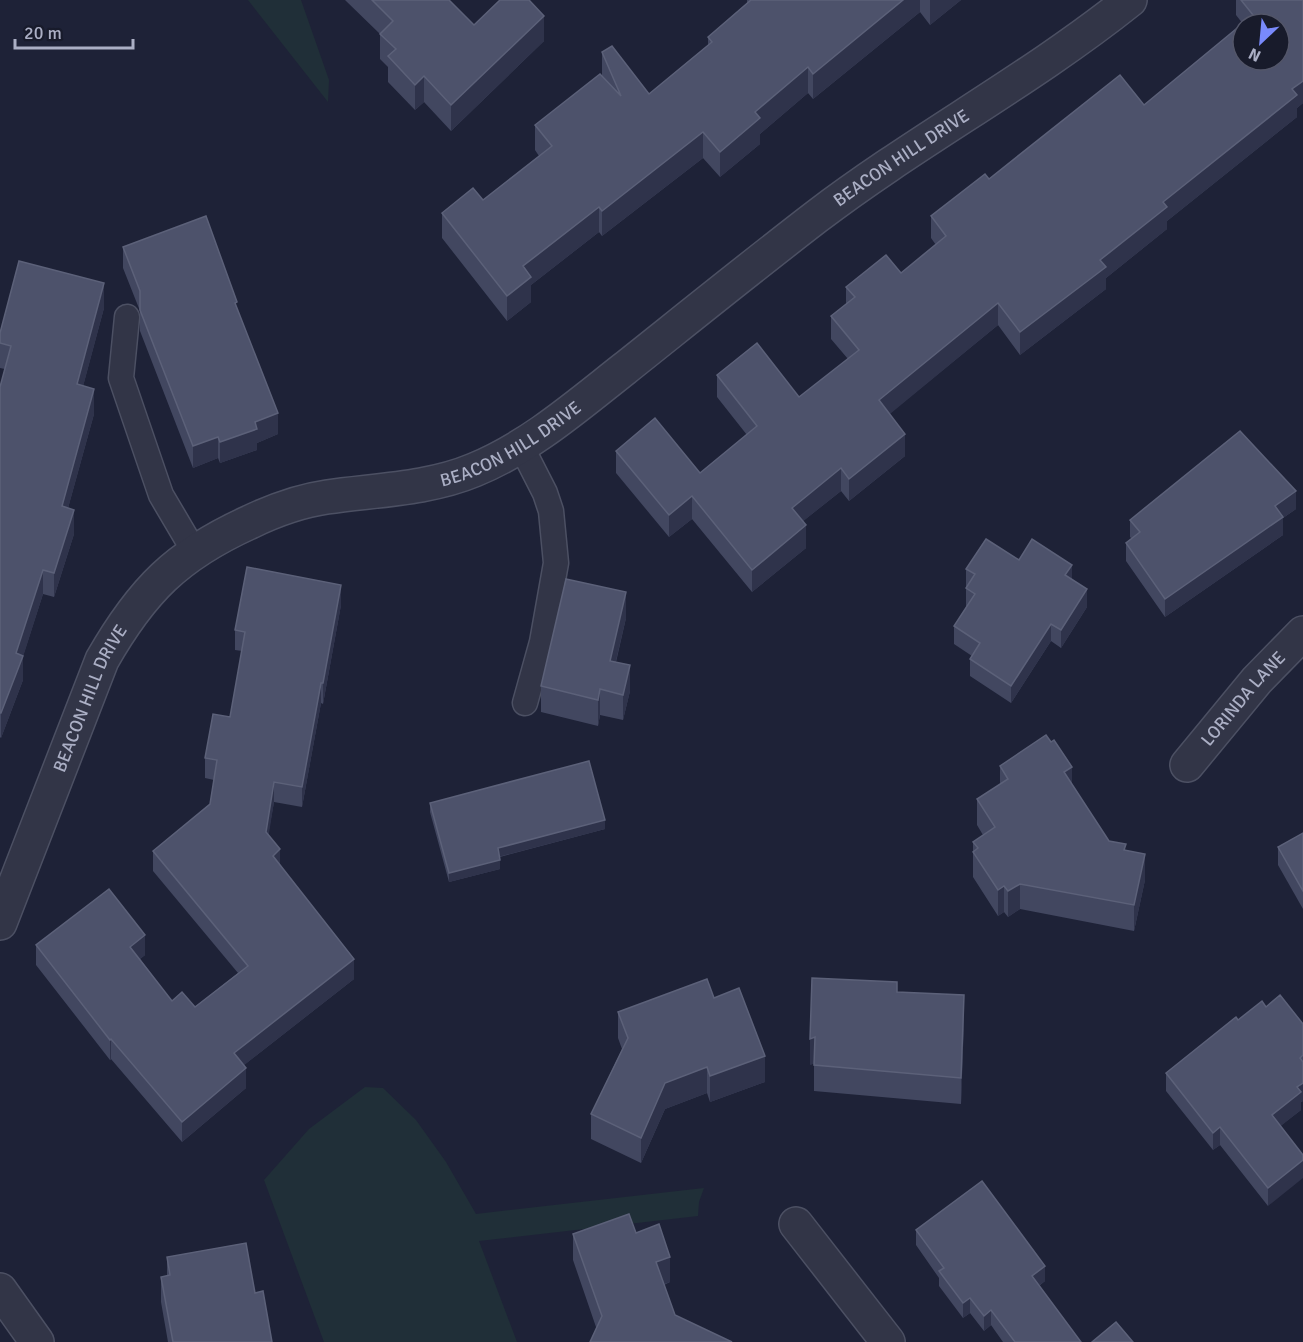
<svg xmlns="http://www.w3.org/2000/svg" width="1303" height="1342" font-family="Signika,sans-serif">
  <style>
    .green { fill: #202f38 }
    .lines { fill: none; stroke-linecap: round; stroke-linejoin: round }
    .service-casing { stroke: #4c5063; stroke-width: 27 }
    .minor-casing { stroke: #4c5063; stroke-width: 36 }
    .service { stroke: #323547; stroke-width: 24 }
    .minor { stroke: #323547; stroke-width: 33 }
    .wall { fill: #424760 }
    .shaded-wall { fill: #2f334b }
    .building { fill: #4d526b; stroke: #5c6179; stroke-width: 1.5; fill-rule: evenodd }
    .labels { text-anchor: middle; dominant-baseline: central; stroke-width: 6; stroke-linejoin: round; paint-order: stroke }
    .street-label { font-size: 18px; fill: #abafc5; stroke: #181b2b }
  </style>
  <rect width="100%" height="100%" fill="#1e2237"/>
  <g class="green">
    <path d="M248 0H301L329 80 328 102Z"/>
    <path d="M365 1087 383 1088 416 1120 446 1162 476 1214 704 1188 699 1202 698 1216 479 1241 517 1342H324L264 1180 309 1129Z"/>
  </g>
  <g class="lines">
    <g class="service-casing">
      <g id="service">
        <path d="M127 317 121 378 161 495 194 551"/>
        <path d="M521 446 545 493 551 511 556 563 542 642 525 703"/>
      </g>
    </g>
    <g class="minor-casing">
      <g id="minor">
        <path id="s1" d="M1187 765 1257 680 1303 633"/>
        <path id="s2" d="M0 923 102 660C142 590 177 555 250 522 275 510 299 501 327 497 375 490 429 489 474 470 530 447 577 406 624 369 688 318 751 267 816 217 917 140 1030 80 1130 0"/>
        <path d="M796 1224 888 1342"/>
        <path d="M0 1290 37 1342"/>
      </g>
    </g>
    <use href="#service" class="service"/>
    <use href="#minor" class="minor"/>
  </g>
  <g class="wall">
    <path d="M345 0H449L474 25 544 41 451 131 424 102 415 110 388 82V67L380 59V34Z"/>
    <path d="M747 0H961L930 25 920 12 813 99 808 93 760 134V144L720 177 703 158 602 236 599 232 531 285V302L507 321 442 238V213L483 200 539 156 535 150V125L602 76V52L649 94 708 45V37L747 3Z"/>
    <path d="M1236 0H1303V103L1297 108V117L1167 221V229L1106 278V289L1020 355 998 325 889 414 905 456 849 501 841 491 803 521 806 548 752 592 692 519 669 537 616 473V451L700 473 747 435 717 397V375L799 397 848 359 831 339V316L846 304V287L901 273 936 245 931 238V216L989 179 1144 105 1243 24 1236 15Z"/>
    <path d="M123 247 237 308 278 434 257 443V450L220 463 218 458 193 468 140 331V311L123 268Z"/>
    <path d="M104 308 83 386 94 414 68 508 74 534 54 597 43 594 23 656V680L1 738 0 737V387L5 369 0 368V333Z"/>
    <path d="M1296 509 1283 518V535L1165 617 1126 561V543L1132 539 1130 537V520Z"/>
    <path d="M1019 560 1072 579 1087 607 1061 648 1051 641 1011 703 970 676V659L972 656 954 644V626L967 606H966V569Z"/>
    <path d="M341 605 323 704 321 703 302 807 274 802 268 835 280 865 354 979 244 1065 246 1088 182 1142 111 1059 110 1060 36 965V945L145 955 140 959 172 1001 195 1007 238 973 153 871V851L210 804 214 780 205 778V758L230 717 242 651 235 650V630Z"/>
    <path d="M626 618 616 662 630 691 623 720 600 715 598 726 541 712V686Z"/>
    <path d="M1000 766 1072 784 1109 841 1126 850 1145 880 1134 931 1020 909 1008 917 1004 912 998 916 973 877V842L983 835 977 825V799L1000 784Z"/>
    <path d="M430 803 605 829 500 857V869L449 882 430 812Z"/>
    <path d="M1303 833V909L1278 865V847Z"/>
    <path d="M897 992 964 1020 961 1104 814 1091V1063L810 1065Z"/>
    <path d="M714 998 765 1082 710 1102 707 1093 665 1109 641 1163 591 1139V1114L622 1049 618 1038V1012Z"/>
    <path d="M1266 1007 1303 1024V1101L1301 1102V1110L1280 1126 1268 1206 1220 1145 1213 1150 1166 1091V1073Z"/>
    <path d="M916 1230 1045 1281 1039 1286 1081 1342H1003L991 1325 984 1331 970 1313 963 1318 939 1286V1278L916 1245Z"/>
    <path d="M636 1233 670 1282 664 1285 675 1315 596 1327 573 1260V1234Z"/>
    <path d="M167 1257 255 1293 272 1342H168L161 1302V1277L167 1276Z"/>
  </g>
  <g class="shaded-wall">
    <path d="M903 0H920V12L813 99V74Z"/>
    <path d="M930 0H961L930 25Z"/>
    <path d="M544 16V41L451 131V105Z"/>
    <path d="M808 67V93L760 134V144L720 177V152L755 112Z"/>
    <path d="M424 76V102L415 110V85Z"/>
    <path d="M1303 81V103L1297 108V117L1167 221V229L1106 278V289L1020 355V332L1163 202 1292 89Z"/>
    <path d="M703 132V158L602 236V211Z"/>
    <path d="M599 207V232L531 285V302L507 321V296L523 266Z"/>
    <path d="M104 283V308L77 409V384Z"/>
    <path d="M998 303V325L879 423V400Z"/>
    <path d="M94 389V414L62 530V506Z"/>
    <path d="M278 413V434L257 443V450L220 463V442L255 422Z"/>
    <path d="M905 434V456L849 501V479Z"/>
    <path d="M218 437V458L193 468V446Z"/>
    <path d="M841 468V491L792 530V508Z"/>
    <path d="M1296 491V509L1283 518V535L1165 617V599L1275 506Z"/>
    <path d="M692 496V519L669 537V515Z"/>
    <path d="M74 510V534L54 597V573Z"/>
    <path d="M806 525V548L752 592V570Z"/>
    <path d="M1072 565V583L1065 575Z"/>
    <path d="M43 570V594L23 657V680L1 738V713L16 653Z"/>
    <path d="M341 585V605L323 704V683Z"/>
    <path d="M1087 589V607L1061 648V630Z"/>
    <path d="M626 592V618L610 686V661Z"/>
    <path d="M1051 624V641L1011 703V686Z"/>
    <path d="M630 665V691L623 720V695Z"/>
    <path d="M321 683V703L302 807V787Z"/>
    <path d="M600 689V715L598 726V700Z"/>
    <path d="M1072 767V793L1064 772Z"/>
    <path d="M274 782V802L266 852V832Z"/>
    <path d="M605 820V829L498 857V848Z"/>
    <path d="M280 849V869L273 856Z"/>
    <path d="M1145 854V880L1134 931V905Z"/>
    <path d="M500 860V869L449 882V873Z"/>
    <path d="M1020 884V909L1008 917V891Z"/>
    <path d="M1004 886V912L998 916V890Z"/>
    <path d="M145 935V955L130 967V947Z"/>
    <path d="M354 959V979L234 1073V1053Z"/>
    <path d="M964 995V1020L961 1104V1078Z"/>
    <path d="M815 1037V1063L810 1065V1039Z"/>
    <path d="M111 1039V1059L110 1060V1040Z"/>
    <path d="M765 1056V1082L710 1102V1076Z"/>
    <path d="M707 1067V1093L665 1109 641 1163V1138L665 1083Z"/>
    <path d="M246 1068V1088L182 1142V1122Z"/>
    <path d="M1303 1083V1101L1301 1102V1110L1272 1133V1115L1297 1087Z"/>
    <path d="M1220 1127V1145L1213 1150V1133Z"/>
    <path d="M1303 1160V1178L1268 1206V1188Z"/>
    <path d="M670 1257V1282L656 1287V1262Z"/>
    <path d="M1045 1266V1281L1032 1291V1276Z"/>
    <path d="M970 1298V1313L963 1318V1303Z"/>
    <path d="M991 1310V1325L984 1331V1316Z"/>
  </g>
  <g class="building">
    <path d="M372 0H449L474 25 500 0H529L544 16 451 105 424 76 415 85 388 56 396 49 380 34 393 21Z"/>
    <path d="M751 0H903L813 74 808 67 755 112 760 118 720 152 703 132 602 211 599 207 523 266 531 277 507 296 442 213 473 188 483 200 552 146 535 125 600 74 621 96 602 52 612 46 649 94 712 42 708 37Z"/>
    <path d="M1241 0H1303V81L1292 89 1297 95 1163 202 1167 207 1100 260 1106 267 1020 332 998 303 879 400 905 434 849 479 841 468 792 508 806 525 752 570 692 496 669 515 616 451 655 418 700 473 757 426 717 375 757 343 799 397 859 350 831 316 855 297 846 287 886 255 901 273 946 236 931 216 985 174 989 179 1120 75 1144 105 1253 15ZM1243 24H1279V60H1243Z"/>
    <path d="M206 216 237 302 235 303 278 413 255 422 257 429 220 442 218 437 193 446 140 310V291L123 247Z"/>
    <path d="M19 261 104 283 77 384 94 389 62 506 74 510 54 573 43 570 16 653 23 656 1 713H0V387L11 346 0 343V333Z"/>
    <path d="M1240 431 1296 491 1275 506 1283 517 1165 599 1126 543 1140 532 1130 520Z"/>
    <path d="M986 539 1019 560 1032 539 1072 565 1065 575 1087 589 1061 630 1051 624 1011 686 970 659 980 643 954 626 975 594 966 588 975 574 966 569Z"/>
    <path d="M247 567 341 585 323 683H321L302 787 274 782 266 832 280 849 273 856 354 959 234 1053 246 1068 182 1122 111 1039 110 1040 36 945 109 889 145 935 130 947 172 1001 182 992 195 1007 248 966 153 851 210 804 217 760 205 758 213 714 230 717 245 632 235 630Z"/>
    <path d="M566 579 626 592 610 661 630 665 623 695 600 689 598 700 541 686Z"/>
    <path d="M1046 735 1051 742 1054 740 1072 767 1064 772 1109 841 1126 844 1124 850 1145 854 1134 905 1020 884 1008 891 1004 886 998 890 973 852 978 848 973 842 995 827 977 799 1008 779 1000 766Z"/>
    <path d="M589 761 605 820 498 848 500 860 449 873 430 803Z"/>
    <path d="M1303 833V891L1278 847Z"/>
    <path d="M812 978 897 982V992L964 995 961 1078 814 1065 815 1037 810 1039Z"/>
    <path d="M707 979 714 998 739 988 765 1056 710 1076 707 1067 665 1083 641 1138 591 1114 628 1038 618 1012Z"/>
    <path d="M1280 995 1303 1024V1055L1300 1058 1303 1062V1083L1297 1087 1301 1092 1272 1115 1303 1155V1160L1268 1188 1220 1127 1213 1133 1166 1073 1236 1017 1238 1020 1262 1001 1266 1007Z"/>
    <path d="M982 1181 1045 1266 1032 1276 1081 1342H1015L991 1310 984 1316 970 1298 963 1303 939 1271 944 1268 916 1230Z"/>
    <path d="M629 1214 636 1233 659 1224 670 1257 656 1262 675 1315 732 1342H590L602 1316 573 1234Z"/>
    <path d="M246 1243 255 1293 263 1291 272 1342H173L161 1277 170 1275 167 1257Z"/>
    <path d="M1116 1322 1133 1342H1092Z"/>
  </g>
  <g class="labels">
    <g class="street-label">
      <text stroke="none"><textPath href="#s2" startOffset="1250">BEACON HILL DRIVE</textPath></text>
      <text stroke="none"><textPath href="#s2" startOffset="764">BEACON HILL DRIVE</textPath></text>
      <text stroke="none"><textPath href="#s1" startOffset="87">LORINDA LANE</textPath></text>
      <text stroke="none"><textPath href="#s2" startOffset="242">BEACON HILL DRIVE</textPath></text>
    </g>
  </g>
  <g transform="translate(1261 42) rotate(206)"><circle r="28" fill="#181b2b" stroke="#535669" stroke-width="1.5"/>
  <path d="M0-4.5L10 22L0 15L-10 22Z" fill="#798afc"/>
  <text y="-9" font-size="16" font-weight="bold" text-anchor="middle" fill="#abafc5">N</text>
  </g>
  <path d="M15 39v9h118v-9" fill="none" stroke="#abafc5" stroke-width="3"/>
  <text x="24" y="39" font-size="18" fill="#abafc5" stroke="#181b2b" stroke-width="4.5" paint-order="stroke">20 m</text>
</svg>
